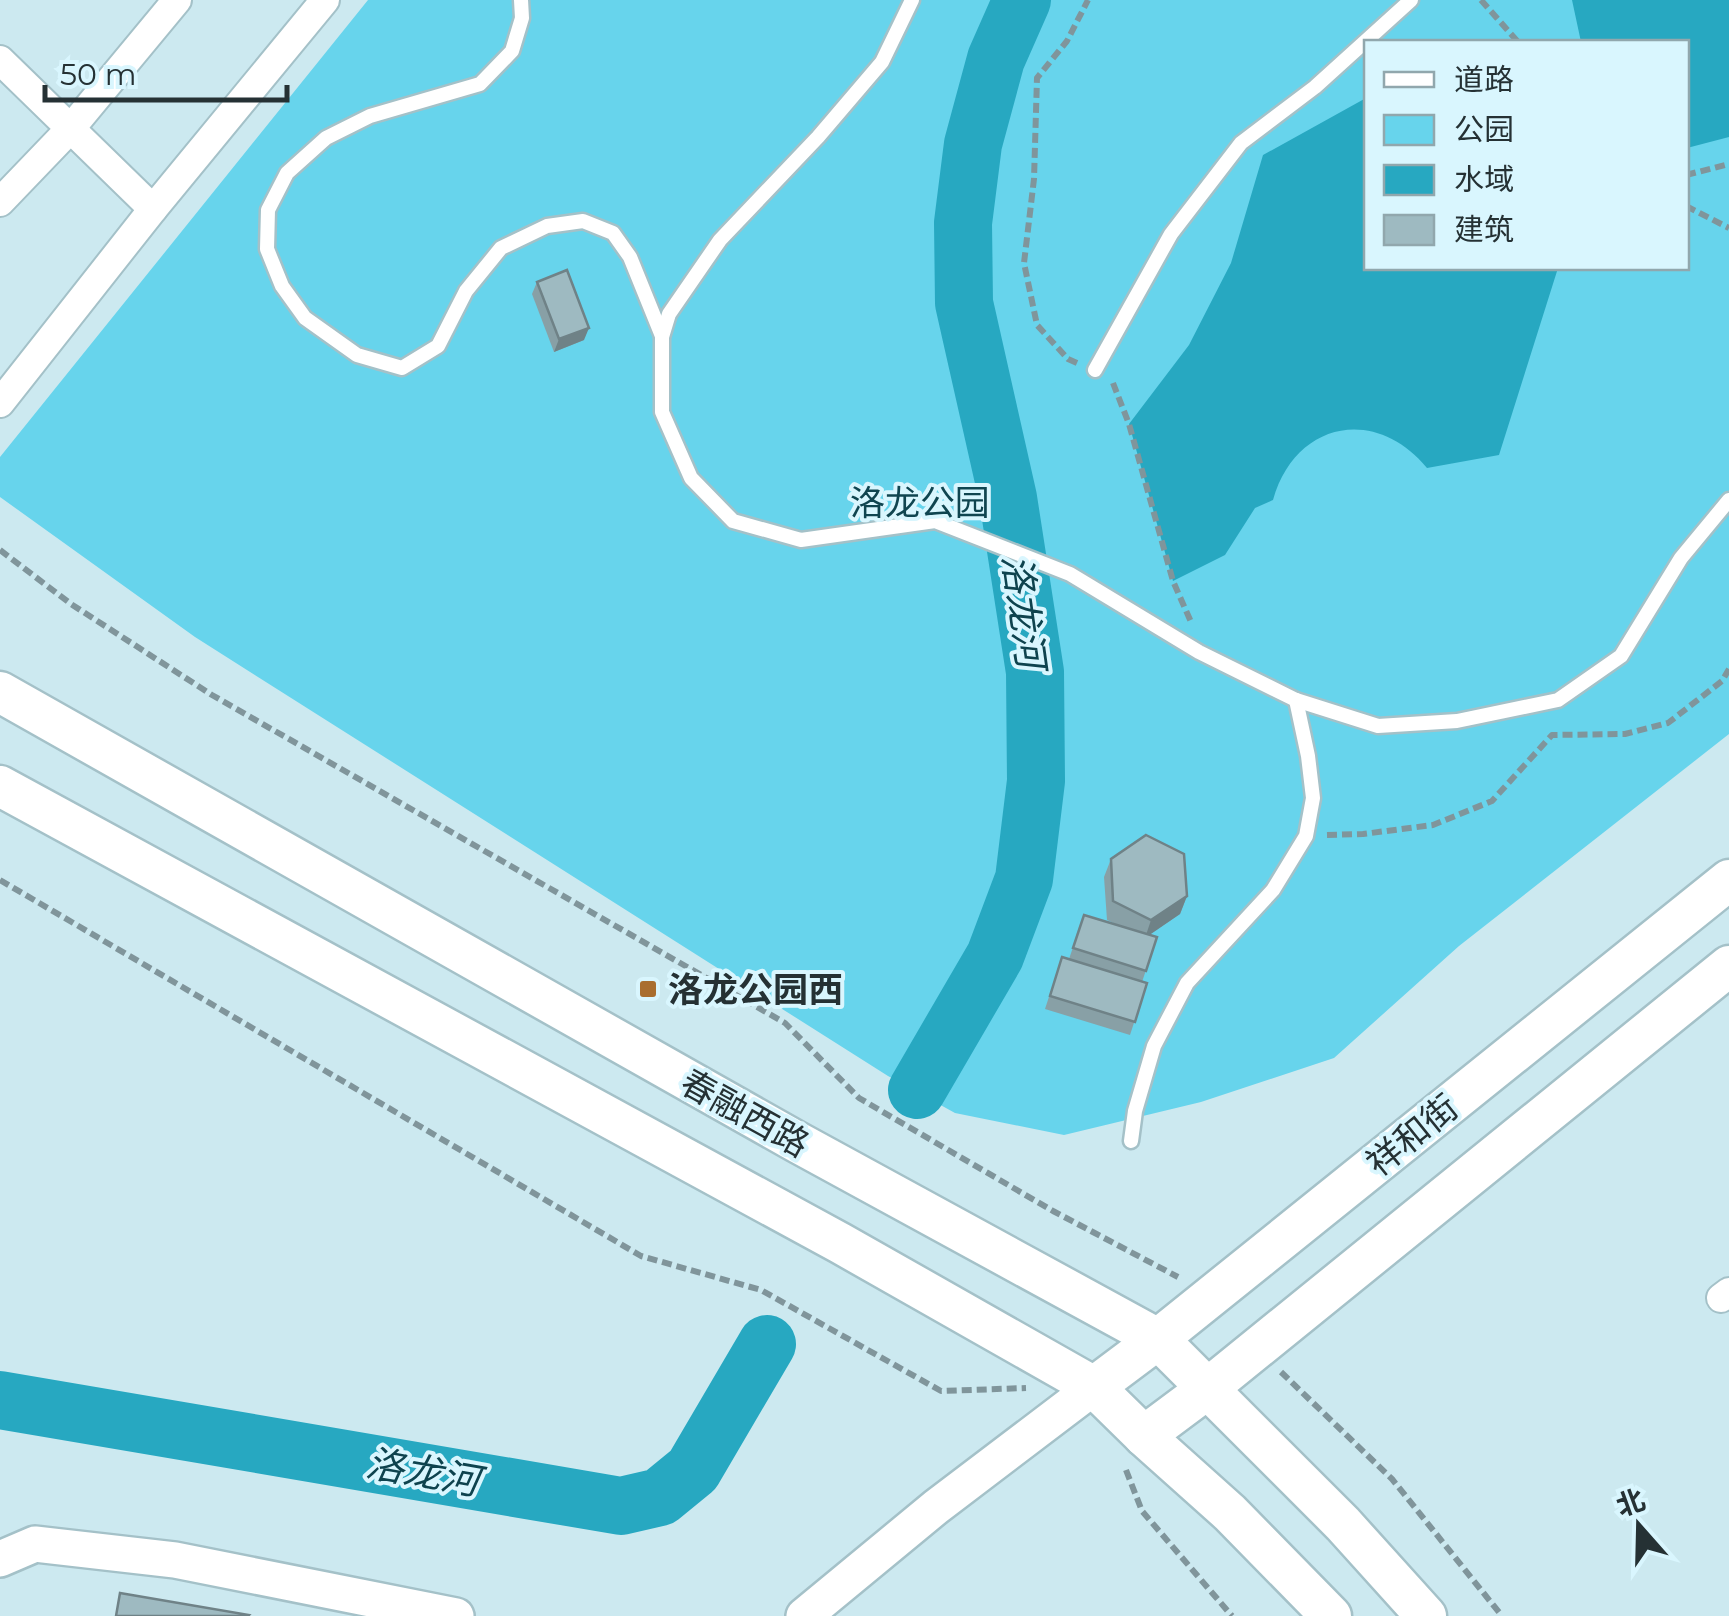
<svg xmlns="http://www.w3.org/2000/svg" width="1729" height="1616" font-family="Montserrat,'Noto Sans SC',sans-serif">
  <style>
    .green { fill: #67d4ec; fill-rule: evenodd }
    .water { fill: #27a8c1 }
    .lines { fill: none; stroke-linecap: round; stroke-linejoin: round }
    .river { stroke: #27a8c1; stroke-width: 58 }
    .service-casing { stroke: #a4c1c8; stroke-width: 19 }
    .minor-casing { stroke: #a4c1c8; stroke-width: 32 }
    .tertiary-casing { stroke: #a4c1c8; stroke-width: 40 }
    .secondary-casing { stroke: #a4c1c8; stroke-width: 45 }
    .path { stroke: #80959b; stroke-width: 6; stroke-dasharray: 10 5; stroke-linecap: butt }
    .service { stroke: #fff; stroke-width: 14 }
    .minor { stroke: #fff; stroke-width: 28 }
    .tertiary { stroke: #fff; stroke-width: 35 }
    .secondary { stroke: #fff; stroke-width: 40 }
    .wall { fill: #88a0a6 }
    .shaded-wall { fill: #6f8287 }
    .building { fill: #9ebac1; stroke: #6f8287; stroke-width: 2.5 }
    .poi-dot { fill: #a96e2f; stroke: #d9f6fe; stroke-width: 4 }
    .labels { text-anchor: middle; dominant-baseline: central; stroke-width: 8; stroke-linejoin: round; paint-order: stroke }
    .park-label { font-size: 35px; fill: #104550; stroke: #d9f6fe }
    .poi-label { font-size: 35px; font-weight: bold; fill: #253134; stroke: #d9f6fe; text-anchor: start }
    .street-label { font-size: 35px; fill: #253134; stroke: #d9f6fe }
    .water-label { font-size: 38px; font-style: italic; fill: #0e434e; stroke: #d9f6fe }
  </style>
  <rect width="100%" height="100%" fill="#cce9f0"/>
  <path class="green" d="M368 0H1729V734L1459 946 1334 1058 1201 1102 1064 1135 955 1113 888 1076 195 637 0 497V457ZM1366 42H1686V268H1366Z"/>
  <g class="water">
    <path d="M1572 0H1729V137L1687 148 1686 42H1581Z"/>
    <path d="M1366 98V268H1558L1499 455 1427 468C1375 405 1295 422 1273 500L1255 508 1225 555 1173 581 1129 424 1189 345 1231 263 1263 155Z"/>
  </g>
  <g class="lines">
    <g class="river">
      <path d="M917 1090 995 956 1024 879 1036 781 1035 672 1008 498 964 303 963 223 973 144 996 59 1022 0"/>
      <path d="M0 1400 621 1506 660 1497 693 1470 767 1344"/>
    </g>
    <g class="service-casing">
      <g id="service">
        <path d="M521 0 522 18 512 51 480 84 370 116 326 138 287 173 268 210 267 249 282 286 305 318 357 355 402 368 438 346 466 291 501 248 547 226 583 221 613 233 630 257 662 336"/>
        <path d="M912 0 882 62 818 137 720 240 669 314 662 337V412L691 478 733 521 801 540 935 521 1070 574 1199 652 1296 700 1378 726 1457 721 1558 700 1621 656 1681 558 1729 500"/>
        <path d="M1095 370 1171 234 1241 143 1315 87 1411 0"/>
        <path d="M1131 1141 1135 1111 1154 1046 1187 983 1273 890 1306 836 1313 798 1308 756 1296 700"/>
      </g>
    </g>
    <g class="minor-casing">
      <g id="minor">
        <path d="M0 60 153 209"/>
        <path d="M0 202 71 128 177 0"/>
        <path d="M0 403 153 209 325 0"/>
        <path d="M1721 1298 1729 1292"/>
      </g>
    </g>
    <g class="tertiary-casing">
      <g id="tertiary">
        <path d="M0 1559 35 1544 175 1560 456 1616"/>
        <path d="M804 1616 936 1507 1094 1387"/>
      </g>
    </g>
    <g class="secondary-casing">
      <g id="secondary">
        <path d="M0 692 797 1142 1158 1339 1343 1524 1426 1616"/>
        <path d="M0 786 840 1243 1094 1387 1144 1436 1230 1513 1331 1616"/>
        <path d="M1094 1387 1158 1339 1729 880"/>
        <path d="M1144 1436 1207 1389 1729 966"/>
      </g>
    </g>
    <g class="path">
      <path d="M1481 0 1518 42"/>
      <path d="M1686 175 1729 164"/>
      <path d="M1686 206 1729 228"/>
      <path d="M1077 363 1068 359 1037 325 1024 263 1034 179 1037 78 1067 41 1088 0"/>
      <path d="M1113 383 1129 424 1173 581 1191 622"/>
      <path d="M0 550 71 604 212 695 785 1023 859 1098 1053 1211 1178 1277"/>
      <path d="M1327 835 1363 834 1433 825 1492 801 1552 735 1625 734 1668 723 1722 681 1729 669"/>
      <path d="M0 880 641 1256 761 1290 941 1391 1026 1388"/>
      <path d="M1281 1372 1392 1479 1502 1616"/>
      <path d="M1126 1470 1142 1511 1232 1616"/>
    </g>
    <use href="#service" class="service"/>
    <use href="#minor" class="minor"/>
    <use href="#tertiary" class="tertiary"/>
    <use href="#secondary" class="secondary"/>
  </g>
  <g class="wall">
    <path d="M537 282 584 340 554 352 532 294Z"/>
    <path d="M1111 859 1187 896 1180 914 1149 935 1157 937 1142 982 1147 983 1130 1035 1045 1009 1062 957 1069 959 1084 915 1120 926 1107 920 1104 877Z"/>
  </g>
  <g class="shaded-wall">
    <path d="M589 328 584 340 554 352 559 339Z"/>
    <path d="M1187 896 1180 914 1145 938 1151 920Z"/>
  </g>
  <g class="building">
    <path d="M567 270 589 328 559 339 537 282Z"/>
    <path d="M1146 835 1184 854 1187 896 1151 920 1113 901 1111 859Z"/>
    <path d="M1084 915 1157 937 1146 971 1073 948Z"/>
    <path d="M1062 957 1147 983 1135 1022 1050 996Z"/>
    <path d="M120 1593 249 1615 248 1616H116Z"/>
  </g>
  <rect class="poi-dot" x="638" y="979" width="20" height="20" rx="5"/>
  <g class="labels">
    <g class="park-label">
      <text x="920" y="502">洛龙公园</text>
    </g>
    <g class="poi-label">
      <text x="668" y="989">洛龙公园西</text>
    </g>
    <g class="street-label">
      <text transform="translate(745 1113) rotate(29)">春融西路</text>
      <text transform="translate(1412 1135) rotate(-39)">祥和街</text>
    </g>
    <g class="water-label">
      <text transform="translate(1024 611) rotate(82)">洛龙河</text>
      <text transform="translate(423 1472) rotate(10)">洛龙河</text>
    </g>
  </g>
  <rect x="1364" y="40" width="325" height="230" fill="#d9f6fe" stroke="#91a7ad" stroke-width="2.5"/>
  <rect x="1384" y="72" width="50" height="15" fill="#ffffff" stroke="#91a7ad" stroke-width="2.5"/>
  <text x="1454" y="90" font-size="30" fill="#253134">道路</text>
  <rect x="1384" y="115" width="50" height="30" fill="#67d4ec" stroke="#91a7ad" stroke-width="2.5"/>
  <text x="1454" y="140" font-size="30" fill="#253134">公园</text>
  <rect x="1384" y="165" width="50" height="30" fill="#27a8c1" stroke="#91a7ad" stroke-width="2.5"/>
  <text x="1454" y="190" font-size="30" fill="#253134">水域</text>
  <rect x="1384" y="215" width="50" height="30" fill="#9ebac1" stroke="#91a7ad" stroke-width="2.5"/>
  <text x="1454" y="240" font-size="30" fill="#253134">建筑</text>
  <g transform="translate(1639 1526) rotate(340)" stroke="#d9f6fe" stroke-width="8" paint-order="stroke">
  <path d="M0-8L18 38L0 25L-18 38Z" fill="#253134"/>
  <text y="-15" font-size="28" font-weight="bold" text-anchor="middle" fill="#253134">北</text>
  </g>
  <path d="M45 85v15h242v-15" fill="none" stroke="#253134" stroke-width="5"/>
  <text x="60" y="85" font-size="30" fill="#253134" stroke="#d9f6fe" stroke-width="8" paint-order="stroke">50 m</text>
</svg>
